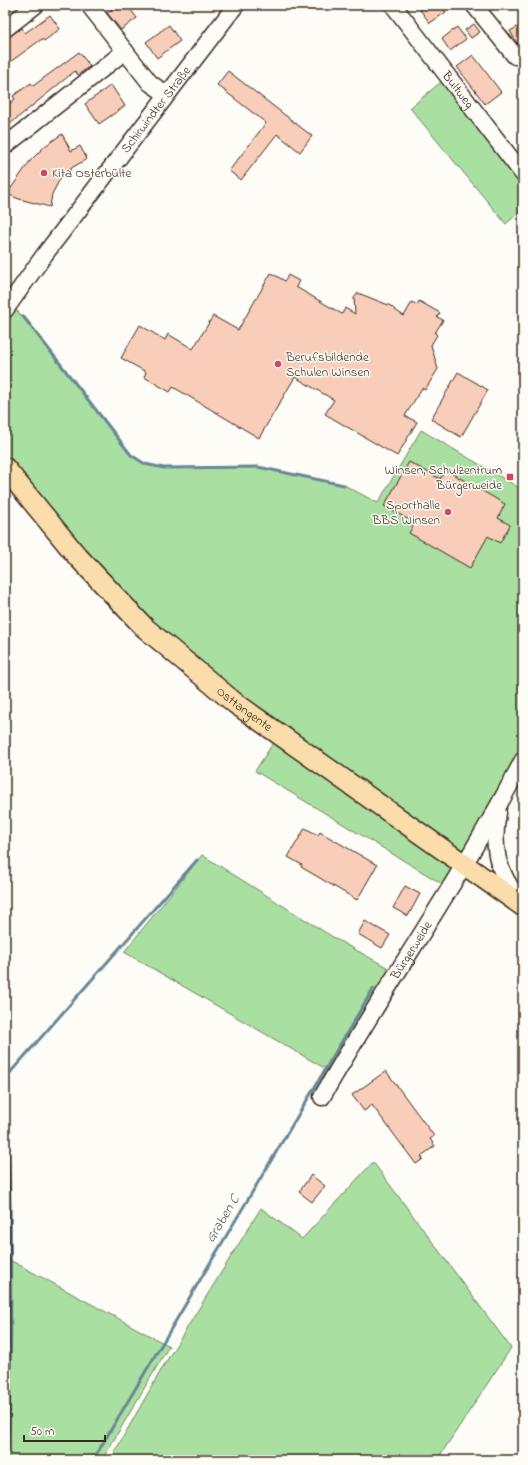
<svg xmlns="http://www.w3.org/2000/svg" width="528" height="1465" font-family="'Indie Flower',sans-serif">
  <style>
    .green { fill: #aadfa2; stroke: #728460 }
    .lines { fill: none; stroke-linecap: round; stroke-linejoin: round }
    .stream { stroke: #678796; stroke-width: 3 }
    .building { fill: #f8cdb9; stroke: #3b2a1e }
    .minor-casing { stroke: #3b2a1e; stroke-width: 19 }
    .major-casing { stroke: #3b2a1e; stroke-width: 23 }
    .minor { stroke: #fdfcf7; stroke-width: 16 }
    .major { stroke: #faddab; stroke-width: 20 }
    .poi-dot { fill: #d1495b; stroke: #fdfcf7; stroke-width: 1.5 }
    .labels { text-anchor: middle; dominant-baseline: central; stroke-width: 3; stroke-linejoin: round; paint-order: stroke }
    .street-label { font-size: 13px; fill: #3b2a1e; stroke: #fdfcf7 }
    .poi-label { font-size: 13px; fill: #3b2a1e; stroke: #fdfcf7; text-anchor: start }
    .water-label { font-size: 14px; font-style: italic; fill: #51585a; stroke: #fdfcf7 }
  </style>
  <rect width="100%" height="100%" fill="#fdfcf7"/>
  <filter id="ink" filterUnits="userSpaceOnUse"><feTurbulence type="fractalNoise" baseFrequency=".025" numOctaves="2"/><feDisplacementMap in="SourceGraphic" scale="8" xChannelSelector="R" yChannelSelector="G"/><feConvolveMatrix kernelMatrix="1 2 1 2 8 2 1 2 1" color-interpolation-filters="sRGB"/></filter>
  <g filter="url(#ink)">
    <g class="green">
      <path d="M448 76 523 174V209L506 224 410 108Z"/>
      <path d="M11 303 131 455 145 464 164 468 258 467 344 485 378 503 421 430 523 490V760L449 888 255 771 279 734 145 628 5 468V310Z"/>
      <path d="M202 855 336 939 392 970 331 1072 124 952Z"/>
      <path d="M373 1162 511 1348 437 1460H110L164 1365 261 1208 302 1239Z"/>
      <path d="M8 1259 169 1346 102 1460H5L10 1384Z"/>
    </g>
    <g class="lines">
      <g class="stream">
        <path d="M23 316 131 455 145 464 164 468 258 467 344 485"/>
        <path d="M7 1460C12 1375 11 1290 10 1205 9 1161 6 1118 8 1075L197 860"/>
        <path d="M93 1460 373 989"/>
      </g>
    </g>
    <g class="building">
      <path d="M117 5H127L137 18 121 30 107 13Z"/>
      <path d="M427 5H440L446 12 430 23 420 10Z"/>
      <path d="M50 15 60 29 44 41 42 39 10 62 5 55V39L22 28 25 33Z"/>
      <path d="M474 24 480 32 471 38 465 30Z"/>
      <path d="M523 24V41L517 43 510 31Z"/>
      <path d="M169 25 180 41 157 58 146 42Z"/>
      <path d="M457 27 466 39 450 51 442 39Z"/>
      <path d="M79 52 90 66 78 75 75 71 5 128V107L15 99 13 96 31 83 33 86Z"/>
      <path d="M473 55 501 92 485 104 457 67Z"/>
      <path d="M228 71 312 136 300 152 277 134 241 180 229 171 266 123 217 85Z"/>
      <path d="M111 85 125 106 99 124 85 104Z"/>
      <path d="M62 134 71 151 80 146 87 159 73 167 60 179 52 194 50 207 19 199 7 194 30 161 45 146Z"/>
      <path d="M271 273 285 281 288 275 299 281 296 287 342 314 345 308 355 314 354 298 358 293 391 306 395 310 404 316 412 302 417 305 419 301 440 313 437 317 443 320 435 333 437 335 431 345 438 369 425 390 422 388 405 416 417 422 397 456 325 414 334 400 295 377 259 438 173 387 170 392 144 377 146 372 121 358 140 325 165 340 168 334 193 349 213 316 238 330Z"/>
      <path d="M458 372 488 390 461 437 431 419Z"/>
      <path d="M409 462 440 479 446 470 505 504 498 518 510 525 500 543 488 536 470 568 409 533 415 523 384 506Z"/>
      <path d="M305 828 318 835 320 832 377 865 357 900 301 867 302 865 288 857Z"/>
      <path d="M405 886 420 894 408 916 393 908Z"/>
      <path d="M365 921 390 935 382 948 358 934Z"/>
      <path d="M386 1071 434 1136 430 1139 435 1146 421 1156 423 1159 416 1164 372 1105 364 1111 352 1095Z"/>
      <path d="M311 1175 325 1186 312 1202 299 1192Z"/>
    </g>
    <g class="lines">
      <g class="minor-casing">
        <g id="minor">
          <path d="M89 5 150 83 166 94"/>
          <path id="s1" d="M393 5 523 174"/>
          <path d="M474 5 515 56 523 51"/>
          <path d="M5 29 36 5"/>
          <path d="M5 146 125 51"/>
          <path id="s2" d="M5 310 45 254 236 5"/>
          <path d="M498 813C491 850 498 872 520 901"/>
          <path id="s3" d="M322 1097C387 983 463 876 523 760"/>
        </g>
      </g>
      <g class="major-casing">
        <g id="major">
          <path id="s4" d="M5 468 77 556 145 628 235 703 523 906"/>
        </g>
      </g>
      <use href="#minor" class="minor"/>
      <use href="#major" class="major"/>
    </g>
  </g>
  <g class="poi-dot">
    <circle cx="44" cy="173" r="4"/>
    <circle cx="278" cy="364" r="4"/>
    <rect x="506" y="473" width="8" height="8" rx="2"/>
    <circle cx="448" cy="512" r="4"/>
  </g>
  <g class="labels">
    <g class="street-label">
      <text stroke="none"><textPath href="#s1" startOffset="107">Bultweg</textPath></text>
      <text stroke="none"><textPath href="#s2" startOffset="251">Schirwindter Straße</textPath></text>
      <text stroke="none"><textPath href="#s4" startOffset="341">Osttangente</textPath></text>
      <text stroke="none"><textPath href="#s3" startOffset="172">Bürgerweide</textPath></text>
    </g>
    <g class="poi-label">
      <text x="52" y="173">Kita Osterbülte</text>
      <text x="286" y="357">Berufsbildende<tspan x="286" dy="15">Schulen Winsen</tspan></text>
      <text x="502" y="470" text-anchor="end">Winsen, Schulzentrum<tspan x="502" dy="15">Bürgerweide</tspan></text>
      <text x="440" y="505" text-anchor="end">Sporthalle<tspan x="440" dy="15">BBS Winsen</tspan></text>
    </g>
    <g class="water-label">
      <text transform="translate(223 1219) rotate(-59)">Graben C</text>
    </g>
  </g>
  <rect width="528" height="1465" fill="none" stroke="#fdfcf7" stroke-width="20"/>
  <rect x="10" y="10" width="508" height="1445" fill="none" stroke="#3b2a1e" stroke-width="1.5" filter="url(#ink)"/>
  <path d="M24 1435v6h81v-6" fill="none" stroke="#3b2a1e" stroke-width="2"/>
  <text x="30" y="1435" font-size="12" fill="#3b2a1e" stroke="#fdfcf7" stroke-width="3" paint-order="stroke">50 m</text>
</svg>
